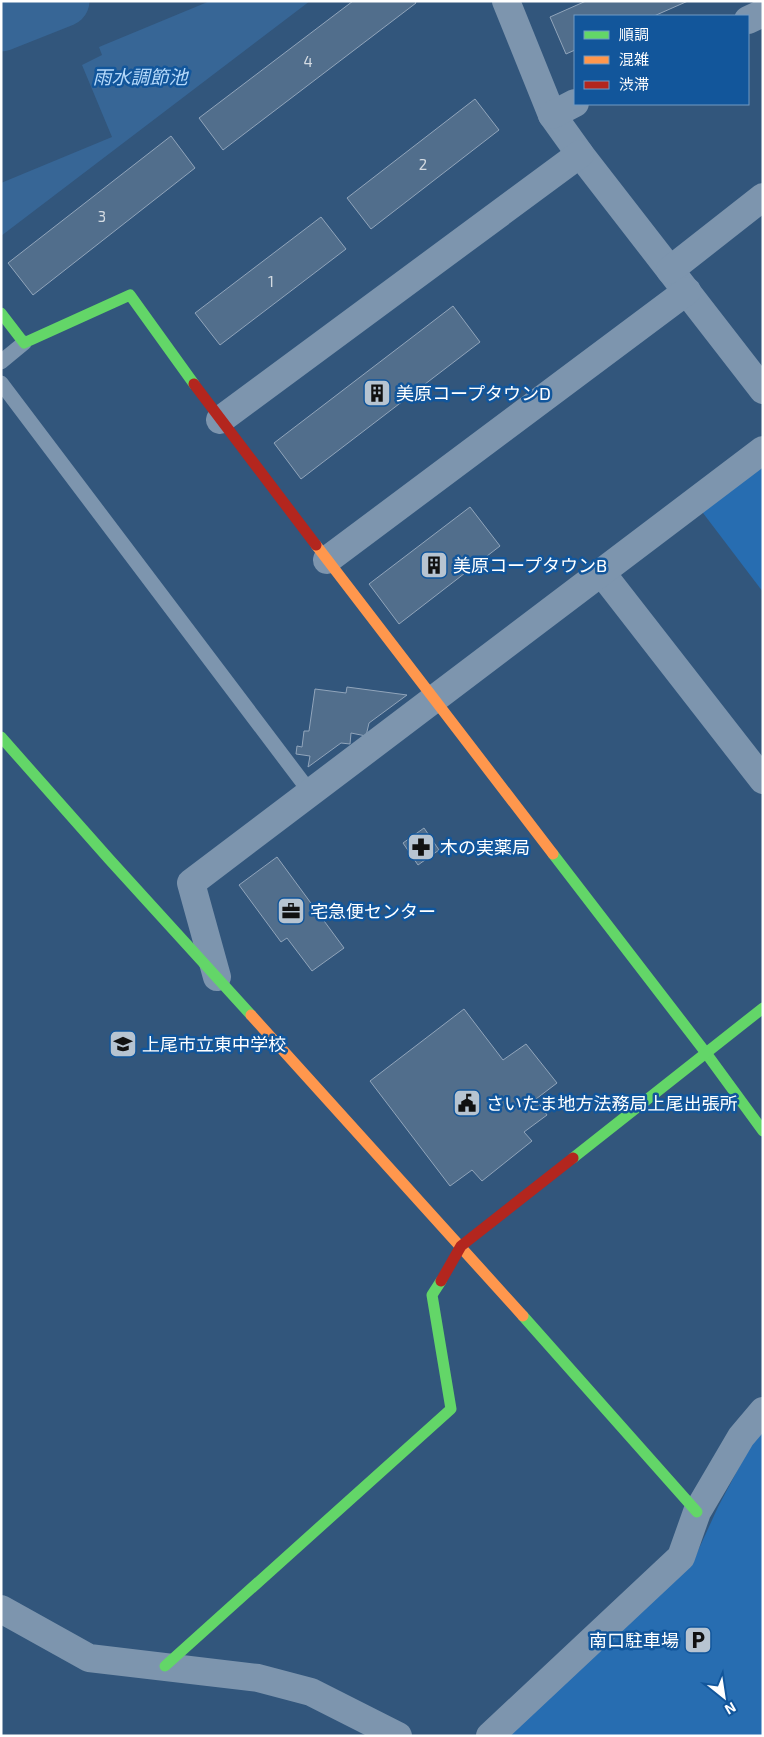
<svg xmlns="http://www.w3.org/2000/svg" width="764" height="1737" font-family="'Exo 2','Noto Sans JP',sans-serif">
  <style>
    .green { fill: #276db1 }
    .water { fill: #376696 }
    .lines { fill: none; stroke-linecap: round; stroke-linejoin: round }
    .river { stroke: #376696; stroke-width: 51 }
    .building { fill: #516e8c; stroke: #91a5bb }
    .lane { stroke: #7d95ae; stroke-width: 15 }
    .street { stroke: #7d95ae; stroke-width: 28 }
    .fast { stroke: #63d668; stroke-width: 11 }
    .slow { stroke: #ff974d; stroke-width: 11 }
    .jam { stroke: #b3261e; stroke-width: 11 }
    .labels { text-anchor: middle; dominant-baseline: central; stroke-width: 5; stroke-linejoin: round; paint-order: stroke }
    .number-label { font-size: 15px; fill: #d4dbe2 }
    .poi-label { font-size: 18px; fill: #fff; stroke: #12569b; text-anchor: start }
    .water-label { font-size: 19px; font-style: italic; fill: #b3d8fa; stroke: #12569b }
  </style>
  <rect width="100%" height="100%" fill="#32567c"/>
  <g class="green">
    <path d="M763 462V592L700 509Z"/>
    <path d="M760 1432 763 1433V1736H505L691 1566 718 1507 753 1441Z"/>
  </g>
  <path class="water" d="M210 1H310L1 236V183L112 137 82 65 102 55 99 47Z"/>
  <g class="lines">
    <path class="river" d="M1 26 64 1"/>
  </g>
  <g class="building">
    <path d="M353 1H415L416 3 223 150 199 118Z"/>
    <path d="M586 1H688L654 16H575V50L566 54 550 17Z"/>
    <path d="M475 99 499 130 371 229 347 198Z"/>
    <path d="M171 136 195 168 33 295 8 263Z"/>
    <path d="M321 217 346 249 220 345 195 313Z"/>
    <path d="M453 306 480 342 301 479 274 443Z"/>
    <path d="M470 507 500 546 399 624 369 584Z"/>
    <path d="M347 687 407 695 369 723 366 736 351 733 350 744 341 743 308 767 310 756 296 754 297 746 302 747 304 731H309L315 689 346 693Z"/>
    <path d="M424 828 439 850 418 865 403 843Z"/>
    <path d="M277 857 344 948 312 971 287 938 281 942 239 885Z"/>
    <path d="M464 1009 503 1060 526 1044 557 1083 536 1099 547 1115 524 1132 532 1141 482 1181 472 1170 450 1186 370 1081Z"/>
  </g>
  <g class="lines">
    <g class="lane">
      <path d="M1 362 24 343"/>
      <path d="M1 383 310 792"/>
    </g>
    <g class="street">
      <path d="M506 1 552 115 580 154 763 390"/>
      <path d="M748 20 763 13"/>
      <path d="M552 115 575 103"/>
      <path d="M670 270 763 197"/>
      <path d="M220 420 580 154"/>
      <path d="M327 560 687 291"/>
      <path d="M601 572 763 780"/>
      <path d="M217 977 191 883 763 450"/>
      <path d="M1 1609 89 1658 258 1678 311 1692 398 1736"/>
      <path d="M490 1736 681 1557 697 1512 741 1437 763 1411"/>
    </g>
    <g class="fast">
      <path d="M1 313 24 343 130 295 194 384"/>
      <path d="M1 737 109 859 251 1015"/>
      <path d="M553 854 706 1053 763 1131"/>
      <path d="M573 1158 763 1008"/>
      <path d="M523 1316 697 1512"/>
      <path d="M165 1666 451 1409 432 1295 441 1281"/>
    </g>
    <g class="slow">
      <path d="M316 545 553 854"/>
      <path d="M251 1015 523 1316"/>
    </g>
    <g class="jam">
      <path d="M194 384 316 545"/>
      <path d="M441 1281 461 1246 573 1158"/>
    </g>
  </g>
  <defs>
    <g id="building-square" transform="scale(1.4375)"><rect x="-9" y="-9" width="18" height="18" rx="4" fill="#b7c4d1" stroke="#12569b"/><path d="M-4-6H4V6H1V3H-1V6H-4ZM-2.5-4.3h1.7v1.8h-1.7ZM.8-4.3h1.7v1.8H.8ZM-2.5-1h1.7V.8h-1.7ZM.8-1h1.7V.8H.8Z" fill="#111"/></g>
    <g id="pharmacy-square" transform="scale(1.4375)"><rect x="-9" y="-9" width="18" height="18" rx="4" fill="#b7c4d1" stroke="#12569b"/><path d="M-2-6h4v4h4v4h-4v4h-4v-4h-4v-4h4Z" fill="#111"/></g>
    <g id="office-square" transform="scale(1.4375)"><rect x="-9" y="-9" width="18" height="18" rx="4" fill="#b7c4d1" stroke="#12569b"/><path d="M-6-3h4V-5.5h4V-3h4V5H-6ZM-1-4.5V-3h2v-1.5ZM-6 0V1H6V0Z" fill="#111"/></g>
    <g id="school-square" transform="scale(1.4375)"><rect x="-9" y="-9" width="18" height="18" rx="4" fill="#b7c4d1" stroke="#12569b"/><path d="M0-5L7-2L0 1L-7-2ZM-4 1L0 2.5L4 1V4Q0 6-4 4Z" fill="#111"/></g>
    <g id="civic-square" transform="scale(1.4375)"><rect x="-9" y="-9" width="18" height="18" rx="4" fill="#b7c4d1" stroke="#12569b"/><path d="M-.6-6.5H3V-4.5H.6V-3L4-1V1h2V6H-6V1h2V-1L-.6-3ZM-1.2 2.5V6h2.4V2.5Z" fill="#111"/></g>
    <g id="parking-square" transform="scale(1.4375)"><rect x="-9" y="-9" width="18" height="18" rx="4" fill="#b7c4d1" stroke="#12569b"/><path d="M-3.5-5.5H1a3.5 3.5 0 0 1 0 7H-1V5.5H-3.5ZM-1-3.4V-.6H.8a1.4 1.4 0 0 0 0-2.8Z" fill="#111"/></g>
  </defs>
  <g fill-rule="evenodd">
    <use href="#building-square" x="377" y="393"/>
    <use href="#building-square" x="434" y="565"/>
    <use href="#pharmacy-square" x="421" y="847"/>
    <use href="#office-square" x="291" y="911"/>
    <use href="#school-square" x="123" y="1044"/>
    <use href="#civic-square" x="467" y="1103"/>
    <use href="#parking-square" x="698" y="1640"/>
  </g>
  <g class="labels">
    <g class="number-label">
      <text x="308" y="61">4</text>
      <text x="423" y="164">2</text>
      <text x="102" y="216">3</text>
      <text x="271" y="281">1</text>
    </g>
    <g class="poi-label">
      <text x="396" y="393">美原コープタウンD</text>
      <text x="453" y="565">美原コープタウンB</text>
      <text x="440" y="847">木の実薬局</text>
      <text x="310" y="911">宅急便センター</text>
      <text x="142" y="1044">上尾市立東中学校</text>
      <text x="486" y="1103">さいたま地方法務局上尾出張所</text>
      <text x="679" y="1640" text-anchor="end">南口駐車場</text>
    </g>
    <g class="water-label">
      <text x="140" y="76">雨水調節池</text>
    </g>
  </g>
  <rect width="764" height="1737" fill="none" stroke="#ffffff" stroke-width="5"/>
  <rect x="574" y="15" width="175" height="90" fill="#12569b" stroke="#719ac3"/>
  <rect x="584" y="31" width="25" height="8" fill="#63d668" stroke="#719ac3"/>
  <text x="619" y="40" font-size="15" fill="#ffffff">順調</text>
  <rect x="584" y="56" width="25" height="8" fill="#ff974d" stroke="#719ac3"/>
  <text x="619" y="65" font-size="15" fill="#ffffff">混雑</text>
  <rect x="584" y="81" width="25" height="8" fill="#b3261e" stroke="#719ac3"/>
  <text x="619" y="90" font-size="15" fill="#ffffff">渋滞</text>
  <g transform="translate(724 1697) rotate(150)" stroke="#12569b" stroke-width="4" paint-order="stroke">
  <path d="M0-4L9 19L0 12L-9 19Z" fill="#ffffff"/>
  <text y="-8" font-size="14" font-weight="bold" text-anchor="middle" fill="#ffffff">N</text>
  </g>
</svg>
